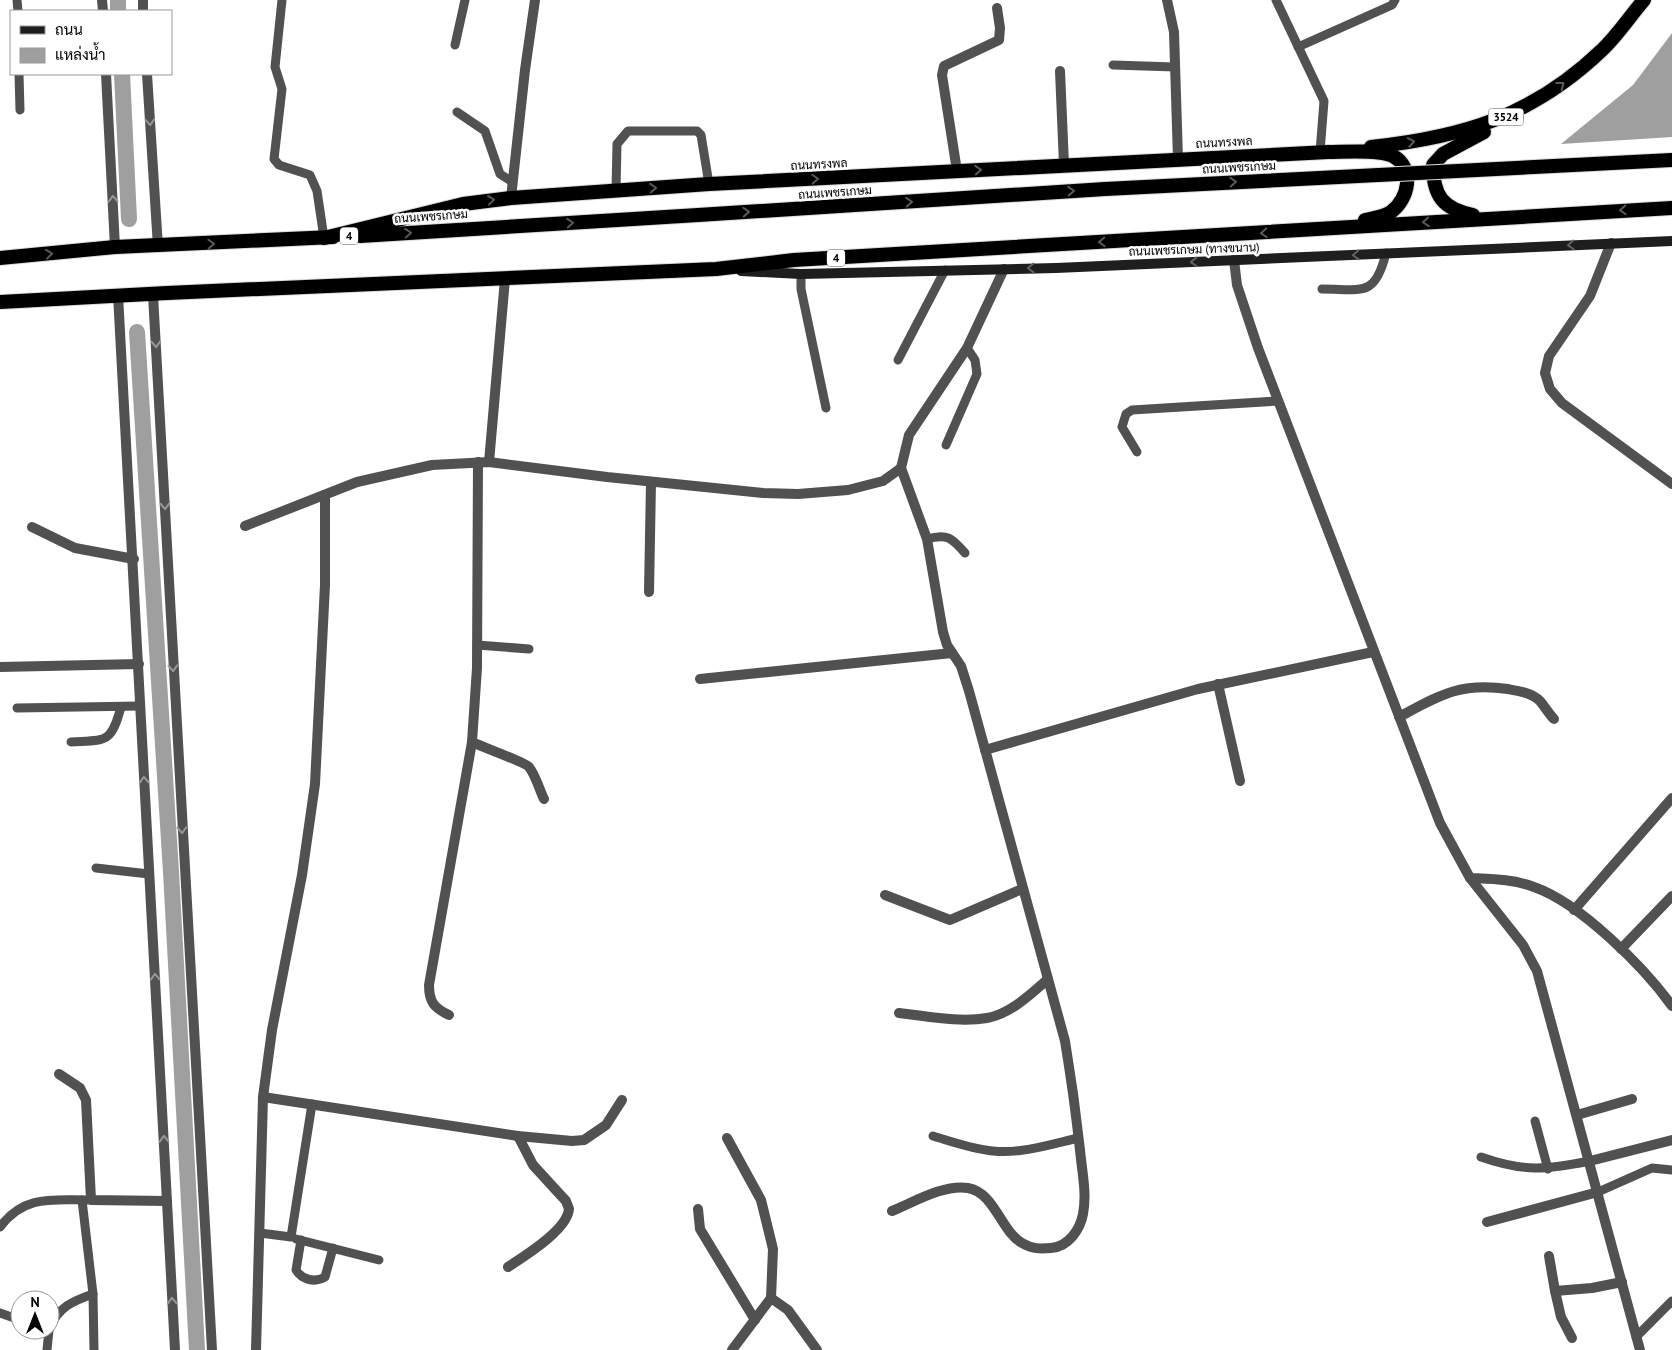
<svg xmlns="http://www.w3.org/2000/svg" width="1672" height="1350" font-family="'PT Sans',Sarabun,sans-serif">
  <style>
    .water { fill: #9f9f9f }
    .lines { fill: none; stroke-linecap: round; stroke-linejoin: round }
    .canal { stroke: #9f9f9f; stroke-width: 16 }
    .trunk-casing { stroke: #dbdbdb; stroke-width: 16 }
    .service { stroke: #515151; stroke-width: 9 }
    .minor { stroke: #515151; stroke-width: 10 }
    .tertiary { stroke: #515151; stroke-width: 10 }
    .secondary { stroke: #1e1e1e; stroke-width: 10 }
    .trunk { stroke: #000; stroke-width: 14 }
    .trunk-bridge-casing { stroke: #dbdbdb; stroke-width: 16; stroke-linecap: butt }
    .trunk-bridge { stroke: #000; stroke-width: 14 }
    .oneway { stroke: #595959 }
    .oneway2 { stroke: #979797 }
    .oneway3 { stroke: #626262 }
    .labels { text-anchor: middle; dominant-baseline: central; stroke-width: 5; stroke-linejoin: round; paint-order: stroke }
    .shield { fill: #fff; stroke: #4c4c4c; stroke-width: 1 }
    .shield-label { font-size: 11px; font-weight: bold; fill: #000 }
    .street-label { font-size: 12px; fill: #000; stroke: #fff }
  </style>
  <rect width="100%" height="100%" fill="#fff"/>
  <path class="water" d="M1672 33V137L1561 144 1633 85Z"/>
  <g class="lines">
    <g class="canal">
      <path d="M118 0V11"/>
      <path d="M122 74 129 219"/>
      <path d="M137 332 171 872 197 1350"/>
    </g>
    <g class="trunk-casing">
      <g id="trunk">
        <path d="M1371 147C1464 137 1533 116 1602 50 1618 35 1630 16 1644 0"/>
        <path d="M1473 215C1443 209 1433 196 1433 165L1443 154 1484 132"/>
        <path d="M360 236 698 215"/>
        <path d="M324 238 463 204 511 198 709 184 1328 152C1344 152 1379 149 1393 156 1415 168 1409 199 1391 212 1384 217 1374 218 1365 220"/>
        <path d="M0 258 115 247 333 237"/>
        <path d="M0 302 167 293 716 269 794 260 1672 208"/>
      </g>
    </g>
    <g class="service">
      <path d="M17 0 18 11"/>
      <path d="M282 0 275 67 282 89 274 159 279 165 310 175 317 191 324 238"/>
      <path d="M1276 0 1324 101 1320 152"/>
      <path d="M455 45 465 0"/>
      <path d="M1298 47 1392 5 1395 0"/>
      <path d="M1113 65 1175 67"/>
      <path d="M19 74 20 110"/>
      <path d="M457 112 485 131 500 174 511 181"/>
      <path d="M616 190 617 144 628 131H697L701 135 709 184"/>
      <path d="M801 274V289L826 408"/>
      <path d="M1322 289C1362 289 1375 298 1386 253"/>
      <path d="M898 360 945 270"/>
      <path d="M946 445 977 374 975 360 967 348"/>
      <path d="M1137 452 1122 427 1126 414 1132 410 1278 401"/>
      <path d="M927 539C947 533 952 538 965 553"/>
      <path d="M477 645 529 649"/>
      <path d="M17 708 140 706"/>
      <path d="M71 742C106 740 111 744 121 707"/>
      <path d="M96 868 149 874"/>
      <path d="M1535 1121 1548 1169"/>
      <path d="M933 1136C953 1142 972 1149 993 1151 1021 1154 1052 1144 1078 1138"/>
      <path d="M1481 1157C1524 1172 1545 1170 1590 1161"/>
      <path d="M1598 1192 1652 1168 1672 1170"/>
      <path d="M82 1200 93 1294 94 1350"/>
      <path d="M0 1227C24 1195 52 1200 88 1200"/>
      <path d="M260 1233 291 1237 312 1104"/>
      <path d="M296 1239 379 1260"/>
      <path d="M301 1240 296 1270C302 1280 315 1283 325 1277L333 1248"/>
      <path d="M0 1313 20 1320"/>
      <path d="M50 1328C58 1307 73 1301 93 1294"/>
      <path d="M1636 1337 1672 1301"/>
      <path d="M47 1350 49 1330"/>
    </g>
    <g class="minor">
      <path d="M1167 0 1174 32 1178 159"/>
      <path d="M1060 71 1064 165"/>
      <path d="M957 171 942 75 944 66 999 40 1000 28 997 8"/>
      <path d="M511 198 525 70 535 0"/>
      <path d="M1611 243 1590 296 1549 356 1545 373 1550 389 1562 403 1672 484"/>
      <path d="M1234 260 1237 285 1258 348 1440 823 1470 878 1523 945 1537 971 1640 1350"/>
      <path d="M118 295 175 1350"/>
      <path d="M153 295 212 1350"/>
      <path d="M478 462 477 668 472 742C482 747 525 762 529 767 536 776 539 789 544 799"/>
      <path d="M489 462 505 279"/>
      <path d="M245 526 357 482 432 465 489 462 607 477 763 493 798 494 848 490 883 481 901 468"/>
      <path d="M32 527 75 548 134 559"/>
      <path d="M649 592 651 482"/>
      <path d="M0 667 139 664"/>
      <path d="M700 679 952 653"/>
      <path d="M1218 684 1240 781"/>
      <path d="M1399 717C1440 695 1460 682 1508 689 1519 691 1532 693 1540 701 1545 707 1549 714 1554 719"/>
      <path d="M985 750 1198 689 1373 652"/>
      <path d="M1470 878C1492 879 1513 879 1534 887 1580 903 1644 967 1672 1006"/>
      <path d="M885 895 950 920 1022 889"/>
      <path d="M1574 910 1672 798"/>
      <path d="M1621 949 1672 896"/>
      <path d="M899 1013C927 1016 959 1023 987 1018 1010 1014 1031 994 1048 979"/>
      <path d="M449 1015C434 1008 429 1002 429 985L472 742"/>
      <path d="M59 1074 80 1088 86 1100 91 1200 167 1201"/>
      <path d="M263 1097 518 1136 572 1141 584 1140 606 1125 622 1100"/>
      <path d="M1577 1115 1632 1099"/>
      <path d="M727 1138 761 1200 773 1249 771 1298 732 1350"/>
      <path d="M1590 1161 1672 1140"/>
      <path d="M698 1209 700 1229 755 1320"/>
      <path d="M892 1211C914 1202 944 1184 968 1188 995 1193 1000 1230 1022 1243 1032 1249 1040 1249 1051 1248 1068 1247 1080 1230 1083 1214 1087 1193 1082 1172 1080 1150 1076 1113 1071 1077 1065 1041L969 691 961 666 947 645 943 632 927 539 901 468 909 435 967 348 1004 269"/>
      <path d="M1487 1222 1598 1192"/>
      <path d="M1549 1256 1555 1291 1592 1288 1622 1282"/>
      <path d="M508 1267C526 1255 567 1230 569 1209L566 1201 533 1165 518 1136"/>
      <path d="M1555 1291 1561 1317 1572 1338"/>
      <path d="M771 1298 788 1310 817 1350"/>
      <path d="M256 1350 263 1097 272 1030 302 875 315 784 325 585V495"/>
    </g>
    <g class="tertiary">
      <path d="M102 0 103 11"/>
      <path d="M143 0V11"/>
      <path d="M106 74 115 247"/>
      <path d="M147 74 158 247"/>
    </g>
    <path class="secondary" d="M741 271 801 274 1056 268 1672 241"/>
    <use href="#trunk" class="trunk"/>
    <g class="trunk-bridge-casing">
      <path id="trunk-bridge" d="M698 215 1105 189 1672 160"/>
    </g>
    <use href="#trunk-bridge" class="trunk-bridge"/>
  </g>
  <defs><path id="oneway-chevron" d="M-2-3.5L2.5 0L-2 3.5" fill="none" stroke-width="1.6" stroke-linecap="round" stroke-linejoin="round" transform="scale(1.25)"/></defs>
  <g class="oneway">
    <use href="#oneway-chevron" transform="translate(1561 85) rotate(-37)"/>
    <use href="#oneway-chevron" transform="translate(1411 142) rotate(-10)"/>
    <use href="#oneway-chevron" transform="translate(978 170) rotate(-4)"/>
    <use href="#oneway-chevron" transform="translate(815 179) rotate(-3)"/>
    <use href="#oneway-chevron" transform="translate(1233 182) rotate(-3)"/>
    <use href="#oneway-chevron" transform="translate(653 188) rotate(-4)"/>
    <use href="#oneway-chevron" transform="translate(1071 191) rotate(-4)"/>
    <use href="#oneway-chevron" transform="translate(491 200) rotate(-7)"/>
    <use href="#oneway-chevron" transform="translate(909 202) rotate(-4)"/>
    <use href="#oneway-chevron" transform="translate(1623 210) rotate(177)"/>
    <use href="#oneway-chevron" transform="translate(746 212) rotate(-3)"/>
    <use href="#oneway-chevron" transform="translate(1426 222) rotate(176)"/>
    <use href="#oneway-chevron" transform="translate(570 223) rotate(-4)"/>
    <use href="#oneway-chevron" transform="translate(408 233) rotate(-4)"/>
    <use href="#oneway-chevron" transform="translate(1264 233) rotate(177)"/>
    <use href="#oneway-chevron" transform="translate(1102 242) rotate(177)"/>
    <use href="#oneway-chevron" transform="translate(211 244) rotate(-3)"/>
    <use href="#oneway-chevron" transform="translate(49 254) rotate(-6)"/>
  </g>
  <g class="oneway2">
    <use href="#oneway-chevron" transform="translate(150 122) rotate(86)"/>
    <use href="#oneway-chevron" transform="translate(113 199) rotate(-93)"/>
    <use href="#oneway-chevron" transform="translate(156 344) rotate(87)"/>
    <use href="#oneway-chevron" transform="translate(165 506) rotate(87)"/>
    <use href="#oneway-chevron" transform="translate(173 668) rotate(87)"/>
    <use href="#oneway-chevron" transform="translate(144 780) rotate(-93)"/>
    <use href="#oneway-chevron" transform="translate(182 830) rotate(87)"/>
    <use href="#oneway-chevron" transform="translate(155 977) rotate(-93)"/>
    <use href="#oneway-chevron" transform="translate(164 1139) rotate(-93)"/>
    <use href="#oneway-chevron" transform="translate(172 1301) rotate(-93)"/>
  </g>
  <g class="oneway3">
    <use href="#oneway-chevron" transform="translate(1571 245) rotate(177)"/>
    <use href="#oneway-chevron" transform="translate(1356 255) rotate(177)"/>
    <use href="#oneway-chevron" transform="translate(1194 262) rotate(178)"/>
    <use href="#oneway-chevron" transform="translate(1031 268) rotate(179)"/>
  </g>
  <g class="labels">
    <g class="shield">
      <rect x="1488.5" y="108.5" width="35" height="17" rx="4"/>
      <rect x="340" y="227.5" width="18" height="17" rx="4"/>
      <rect x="827" y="249.5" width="18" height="17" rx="4"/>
    </g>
    <g class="shield-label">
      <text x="1506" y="117">3524</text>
      <text x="349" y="236">4</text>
      <text x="836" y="258">4</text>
    </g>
    <g class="street-label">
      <text transform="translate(1224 142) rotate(-3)">ถนนทรงพล</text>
      <text transform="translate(819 164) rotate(-3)">ถนนทรงพล</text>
      <text transform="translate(1239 167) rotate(-3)">ถนนเพชรเกษม</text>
      <text transform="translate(835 192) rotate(-4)">ถนนเพชรเกษม</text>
      <text transform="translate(431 216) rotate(-4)">ถนนเพชรเกษม</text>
      <text transform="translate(1194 249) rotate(-2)">ถนนเพชรเกษม (ทางขนาน)</text>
    </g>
  </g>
  <rect x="10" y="10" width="162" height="65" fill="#ffffff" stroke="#999999"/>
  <rect x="20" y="26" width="25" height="8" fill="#1e1e1e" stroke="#999999"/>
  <text x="55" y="35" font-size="15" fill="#000000">ถนน</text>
  <rect x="20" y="48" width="25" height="15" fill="#9f9f9f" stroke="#999999"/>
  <text x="55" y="60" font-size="15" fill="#000000">แหล่งน้ำ</text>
  <g transform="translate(35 1315)"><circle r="24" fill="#ffffff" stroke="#999999"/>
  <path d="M0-4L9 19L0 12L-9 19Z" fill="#000000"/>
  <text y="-8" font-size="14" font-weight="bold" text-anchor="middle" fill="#000000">N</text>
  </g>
</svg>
